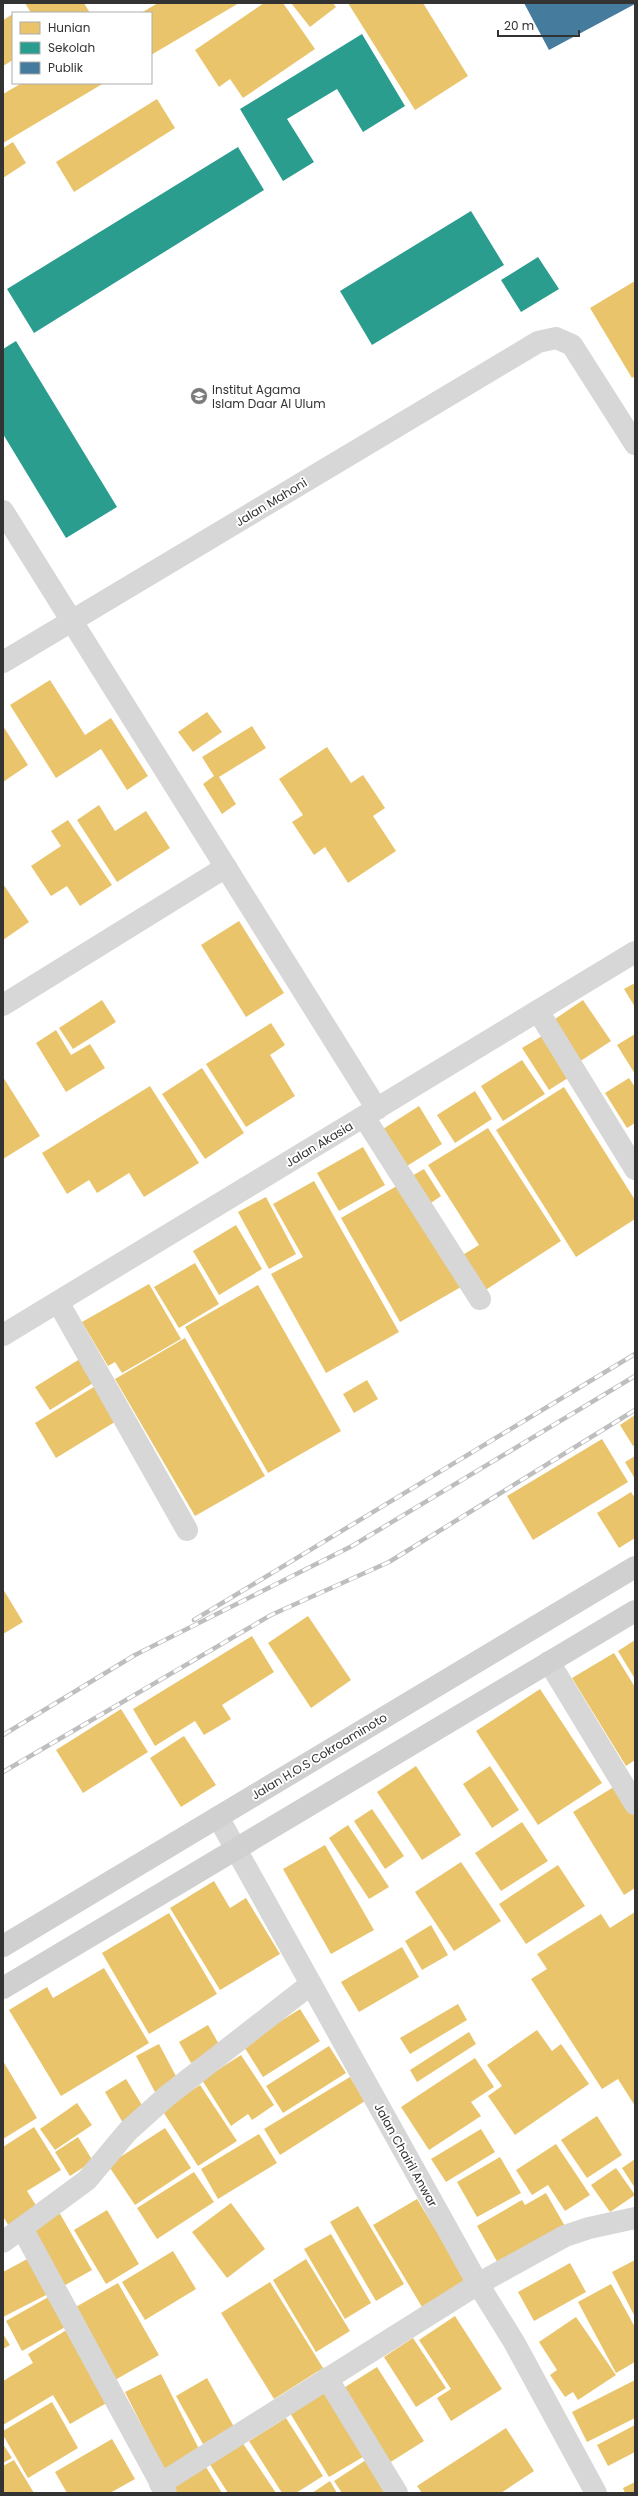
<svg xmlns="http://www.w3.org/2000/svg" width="638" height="2496" font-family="Poppins,sans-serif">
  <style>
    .homes { fill: #e9c46a }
    .schools { fill: #2a9d8f }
    .public { fill: #457b9d }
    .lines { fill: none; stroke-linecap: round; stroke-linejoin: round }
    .street { stroke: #d7d7d7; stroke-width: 22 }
    .secondary { stroke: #d0d0d0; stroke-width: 22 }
    .rail-casing { stroke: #bebebe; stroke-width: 4.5 }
    .rail { stroke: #fff; stroke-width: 3; stroke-dasharray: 9; stroke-linecap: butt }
    .labels { text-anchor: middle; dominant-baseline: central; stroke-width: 4; stroke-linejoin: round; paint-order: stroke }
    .poi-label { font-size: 12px; fill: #333; stroke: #fff; text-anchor: start }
    .street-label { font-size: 12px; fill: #333; stroke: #fff }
  </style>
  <rect width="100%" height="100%" fill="#fff"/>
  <g class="homes">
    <path d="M25 3H84L90 13H31Z"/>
    <path d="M158 3H239L151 55V13H141Z"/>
    <path d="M264 3H283L315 49 243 98 230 79 219 87 195 50Z"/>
    <path d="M291 3H333L336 7 310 27Z"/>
    <path d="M348 3H423L468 76 415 110Z"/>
    <path d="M13 14V60L3 66V20Z"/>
    <path d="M22 83H104L3 143V94Z"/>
    <path d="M157 99 175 128 74 192 56 162Z"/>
    <path d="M13 142 26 163 3 178V148Z"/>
    <path d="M635 281V376L632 378 590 308Z"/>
    <path d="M50 680 85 735 111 718 148 776 127 790 101 749 56 778 10 705Z"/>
    <path d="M207 712 222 732 193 752 178 732Z"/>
    <path d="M3 726 28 765 3 782Z"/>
    <path d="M252 726 266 748 219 777 236 804 222 814 203 784 214 776 202 757Z"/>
    <path d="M327 747 351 783 363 775 385 808 373 816 396 851 348 883 325 847 314 855 292 822 303 815 279 779Z"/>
    <path d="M99 805 115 831 146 811 170 848 117 882 77 820Z"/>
    <path d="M68 820 112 885 80 906 67 886 51 896 31 866 61 846 51 831Z"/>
    <path d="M3 884 29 922 3 940Z"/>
    <path d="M239 921 284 993 246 1017 201 945Z"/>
    <path d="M635 983V1007L624 989Z"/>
    <path d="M102 1000 116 1022 73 1049 59 1028Z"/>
    <path d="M583 1000 611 1041 579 1062 552 1021Z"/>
    <path d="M271 1023 285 1045 270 1055 295 1096 246 1127 206 1064Z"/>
    <path d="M56 1030 71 1055 90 1044 105 1068 66 1092 36 1043Z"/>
    <path d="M635 1034V1074L617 1045Z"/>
    <path d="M542 1036 568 1078 549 1090 522 1048Z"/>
    <path d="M522 1060 545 1094 503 1121 481 1086Z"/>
    <path d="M202 1068 244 1133 205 1159 162 1094Z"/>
    <path d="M3 1077 40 1136 3 1159Z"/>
    <path d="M629 1078 635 1087V1123L627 1128 605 1093Z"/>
    <path d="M150 1086 199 1163 144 1197 129 1173 97 1193 89 1180 67 1194 42 1153Z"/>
    <path d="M564 1087 635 1200V1219L576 1257 496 1130Z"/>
    <path d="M475 1091 492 1119 455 1143 437 1115Z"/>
    <path d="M419 1106 442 1144 407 1166 383 1129Z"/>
    <path d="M488 1128 561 1241 484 1291 461 1256 479 1245 428 1165Z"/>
    <path d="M363 1147 385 1185 339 1211 317 1173Z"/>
    <path d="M424 1169 441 1196 428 1205 410 1177Z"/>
    <path d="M314 1181 399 1332 326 1373 271 1274 303 1257 273 1204Z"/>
    <path d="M402 1183 461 1287 400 1322 341 1218Z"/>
    <path d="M266 1197 296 1254 269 1269 238 1212Z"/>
    <path d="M236 1225 262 1269 219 1295 193 1251Z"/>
    <path d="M195 1263 219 1304 179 1328 154 1287Z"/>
    <path d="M149 1284 181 1339 122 1373 115 1362 108 1366 82 1322Z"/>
    <path d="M258 1285 341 1431 268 1473 185 1327Z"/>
    <path d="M185 1338 265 1476 195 1516 115 1379Z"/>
    <path d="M83 1357 98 1380 50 1410 35 1387Z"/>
    <path d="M367 1380 378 1399 354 1413 343 1394Z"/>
    <path d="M97 1385 118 1420 56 1458 35 1423Z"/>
    <path d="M635 1415V1445L633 1446 620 1425Z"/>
    <path d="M602 1439 628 1482 533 1540 507 1496Z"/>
    <path d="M635 1456V1479L625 1462Z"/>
    <path d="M631 1492 635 1498V1538L619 1548 597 1513Z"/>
    <path d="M3 1589 23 1622 3 1634Z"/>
    <path d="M308 1616 351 1680 311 1708 268 1643Z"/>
    <path d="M252 1636 274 1672 222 1705 231 1719 204 1735 195 1721 155 1746 133 1709Z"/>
    <path d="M635 1640V1679L618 1651Z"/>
    <path d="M614 1653 635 1687V1760L626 1766 572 1678Z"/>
    <path d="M540 1689 602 1783 538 1825 476 1731Z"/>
    <path d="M121 1709 148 1752 83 1793 56 1750Z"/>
    <path d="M184 1736 216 1785 181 1807 150 1758Z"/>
    <path d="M416 1766 461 1835 422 1860 377 1792Z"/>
    <path d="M490 1766 519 1810 492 1828 463 1784Z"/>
    <path d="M617 1785 635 1814V1888L624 1895 573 1812Z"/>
    <path d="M372 1809 404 1856 385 1869 354 1821Z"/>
    <path d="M522 1822 548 1861 501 1891 475 1853Z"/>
    <path d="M348 1825 389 1887 369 1899 329 1838Z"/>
    <path d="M325 1845 374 1930 331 1954 283 1869Z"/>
    <path d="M461 1862 501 1921 454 1951 415 1892Z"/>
    <path d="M558 1865 585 1906 526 1944 499 1904Z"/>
    <path d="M214 1881 230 1908 246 1898 280 1954 220 1990 170 1908Z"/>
    <path d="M635 1912V2106L618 2079 602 2089 531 1979 547 1969 537 1954 601 1914 610 1928Z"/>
    <path d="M169 1913 217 1994 149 2034 102 1953Z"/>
    <path d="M431 1925 448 1955 422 1970 405 1941Z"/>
    <path d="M402 1947 419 1977 359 2012 341 1982Z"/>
    <path d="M104 1968 149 2043 61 2096 9 2010 47 1987 53 1998Z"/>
    <path d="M458 2004 467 2020 410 2054 400 2038Z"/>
    <path d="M300 2009 320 2041 263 2077 243 2045Z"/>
    <path d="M208 2025 220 2046 191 2063 179 2042Z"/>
    <path d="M537 2030 552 2051 561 2044 589 2084 515 2135 488 2096 502 2086 487 2065Z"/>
    <path d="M469 2032 476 2044 417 2082 410 2070Z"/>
    <path d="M159 2044 178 2080 155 2092 136 2056Z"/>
    <path d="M329 2046 346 2073 283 2113 266 2086Z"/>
    <path d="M241 2055 274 2105 252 2120 248 2114 231 2126 202 2080Z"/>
    <path d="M475 2058 494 2087 471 2102 481 2116 429 2150 401 2107Z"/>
    <path d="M3 2061 37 2118 3 2139Z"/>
    <path d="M350 2077 365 2101 280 2155 264 2129Z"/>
    <path d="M126 2079 145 2110 123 2123 105 2092Z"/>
    <path d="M200 2085 237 2141 198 2166 162 2110Z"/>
    <path d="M77 2103 92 2125 55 2150 40 2129Z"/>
    <path d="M597 2116 622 2155 587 2178 561 2140Z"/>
    <path d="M34 2127 61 2170 27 2191 37 2207 8 2225 3 2216V2147Z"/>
    <path d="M165 2128 191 2168 135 2205 108 2165Z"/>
    <path d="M481 2129 495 2152 446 2182 431 2159Z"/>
    <path d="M259 2134 277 2163 218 2199 201 2169Z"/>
    <path d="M78 2137 93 2161 70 2176 55 2152Z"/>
    <path d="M556 2144 590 2195 565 2211 548 2185 532 2195 516 2170Z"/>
    <path d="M500 2157 521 2193 477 2217 457 2182Z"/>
    <path d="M635 2159V2188L622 2168Z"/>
    <path d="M616 2168 635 2195 610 2212 591 2185Z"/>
    <path d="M194 2172 214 2202 157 2239 137 2208Z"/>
    <path d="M546 2193 566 2228 499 2265 477 2226 522 2200 525 2205Z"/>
    <path d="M417 2199 466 2280 422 2307 373 2225Z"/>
    <path d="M231 2203 265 2249 227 2278 192 2232Z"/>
    <path d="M358 2206 404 2284 376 2301 330 2222Z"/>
    <path d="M107 2210 139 2264 106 2284 74 2230Z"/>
    <path d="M59 2212 92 2270 60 2288 32 2227Z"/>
    <path d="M331 2234 371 2303 345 2319 304 2249Z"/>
    <path d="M173 2251 196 2289 145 2320 122 2282Z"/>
    <path d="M31 2257 50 2293 3 2317V2272Z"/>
    <path d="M306 2259 350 2331 316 2352 273 2280Z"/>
    <path d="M635 2260V2317L612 2272Z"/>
    <path d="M570 2263 586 2292 534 2321 518 2292Z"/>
    <path d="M270 2282 323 2368 274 2399 221 2313Z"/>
    <path d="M118 2283 159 2355 115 2380 74 2308Z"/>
    <path d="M611 2284 635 2327V2362L616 2373 578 2302Z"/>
    <path d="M52 2295 69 2325 22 2351 6 2321Z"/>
    <path d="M455 2316 502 2389 451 2421 437 2398 451 2389 419 2340Z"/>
    <path d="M576 2317 616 2375 578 2400 573 2392 565 2397 550 2375 557 2370 539 2342Z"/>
    <path d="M68 2329 110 2401 70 2424 53 2395 3 2425V2381L33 2363 28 2354Z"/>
    <path d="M3 2334 10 2345 3 2349Z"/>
    <path d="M413 2338 446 2388 416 2407 384 2357Z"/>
    <path d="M377 2367 424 2441 389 2463 342 2389Z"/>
    <path d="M161 2374 200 2451 164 2469 125 2392Z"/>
    <path d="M207 2378 234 2427 203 2444 176 2396Z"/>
    <path d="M635 2380V2418L587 2442 572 2412Z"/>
    <path d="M328 2390 368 2454 329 2477 290 2413Z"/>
    <path d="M52 2402 78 2448 28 2478 3 2435V2431Z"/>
    <path d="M286 2418 323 2476 296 2493H282L249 2441Z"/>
    <path d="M635 2425V2452L608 2466 597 2445Z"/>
    <path d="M506 2428 534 2471 501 2493H422L417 2486Z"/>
    <path d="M112 2439 135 2479 110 2493H67L55 2472Z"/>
    <path d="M242 2442 276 2493H228L209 2463Z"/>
    <path d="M3 2444 12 2458 3 2463Z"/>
    <path d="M14 2460 34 2493H3V2466Z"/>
    <path d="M366 2460 387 2493H342L334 2481Z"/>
    <path d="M206 2467 222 2493H173L171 2489Z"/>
    <path d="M330 2481 337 2493H312Z"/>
    <path d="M635 2482V2493H625L623 2488Z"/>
  </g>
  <g class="schools">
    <path d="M362 34 405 106 363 132 337 89 287 119 314 162 283 181 240 109Z"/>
    <path d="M238 147 264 190 34 333 7 289Z"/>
    <path d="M471 211 504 265 372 345 340 291Z"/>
    <path d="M538 257 559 289 521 312 501 280Z"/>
    <path d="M16 341 117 507 66 538 3 434V349Z"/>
  </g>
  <path class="public" d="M524 3H635V4L549 50Z"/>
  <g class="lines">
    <g class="street">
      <path d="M3 511 377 1109"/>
      <path d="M3 662 538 342 556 338 572 345 635 444"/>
      <path d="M3 1005 226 867"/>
      <path d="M538 1011 635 1169"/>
      <path d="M364 1117 480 1299"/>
      <path d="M58 1302 187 1530"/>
      <path d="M3 1335 635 952"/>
      <path d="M549 1662 635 1804"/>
      <path d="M218 1817 478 2284 514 2342 596 2493"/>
      <path d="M22 2228 166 2493"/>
      <path d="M3 2242 87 2180 128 2131 167 2096 311 1984"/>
      <path d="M327 2378 397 2493"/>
      <path d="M160 2484 478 2284 565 2236 589 2228 635 2218"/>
    </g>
    <g class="secondary">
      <path d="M3 1946 635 1567"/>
      <path d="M3 1988 635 1611"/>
    </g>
    <g class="rail-casing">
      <g id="rail">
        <path d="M194 1620 635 1354"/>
        <path d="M3 1735 135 1655 352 1546 635 1376"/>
        <path d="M3 1772 271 1615 389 1562 635 1410"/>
      </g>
    </g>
    <use href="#rail" class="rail"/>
  </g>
  <defs>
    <g id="university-disc" transform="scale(0.9)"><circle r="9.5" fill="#7a7a7a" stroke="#fff"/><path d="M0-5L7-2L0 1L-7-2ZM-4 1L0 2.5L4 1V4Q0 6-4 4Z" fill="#fff"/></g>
  </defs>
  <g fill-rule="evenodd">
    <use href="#university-disc" x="199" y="396"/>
  </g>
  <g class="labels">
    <g class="poi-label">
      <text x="212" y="389">Institut Agama<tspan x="212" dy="14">Islam Daar Al Ulum</tspan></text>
    </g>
    <g class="street-label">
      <text transform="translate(271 502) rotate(-31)">Jalan Mahoni</text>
      <text transform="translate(319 1144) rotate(-31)">Jalan Akasia</text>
      <text transform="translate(319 1756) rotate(-31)">Jalan H.O.S Cokroaminoto</text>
      <text transform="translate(406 2155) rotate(61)">Jalan Chairil Anwar</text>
    </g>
  </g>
  <rect width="638" height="2496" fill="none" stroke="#333333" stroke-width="8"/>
  <rect x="12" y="12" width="140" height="72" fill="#ffffff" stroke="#adadad"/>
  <rect x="20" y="22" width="20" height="12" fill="#e9c46a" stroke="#adadad"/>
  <text x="48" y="32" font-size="12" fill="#333333">Hunian</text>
  <rect x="20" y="42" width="20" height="12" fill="#2a9d8f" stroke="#adadad"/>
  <text x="48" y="52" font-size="12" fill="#333333">Sekolah</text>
  <rect x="20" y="62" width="20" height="12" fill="#457b9d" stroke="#adadad"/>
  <text x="48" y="72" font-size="12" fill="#333333">Publik</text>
  <path d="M498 30v6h81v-6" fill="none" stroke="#333333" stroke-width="2"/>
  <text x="504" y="30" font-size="12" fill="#333333" stroke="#ffffff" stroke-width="3" paint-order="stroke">20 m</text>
</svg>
